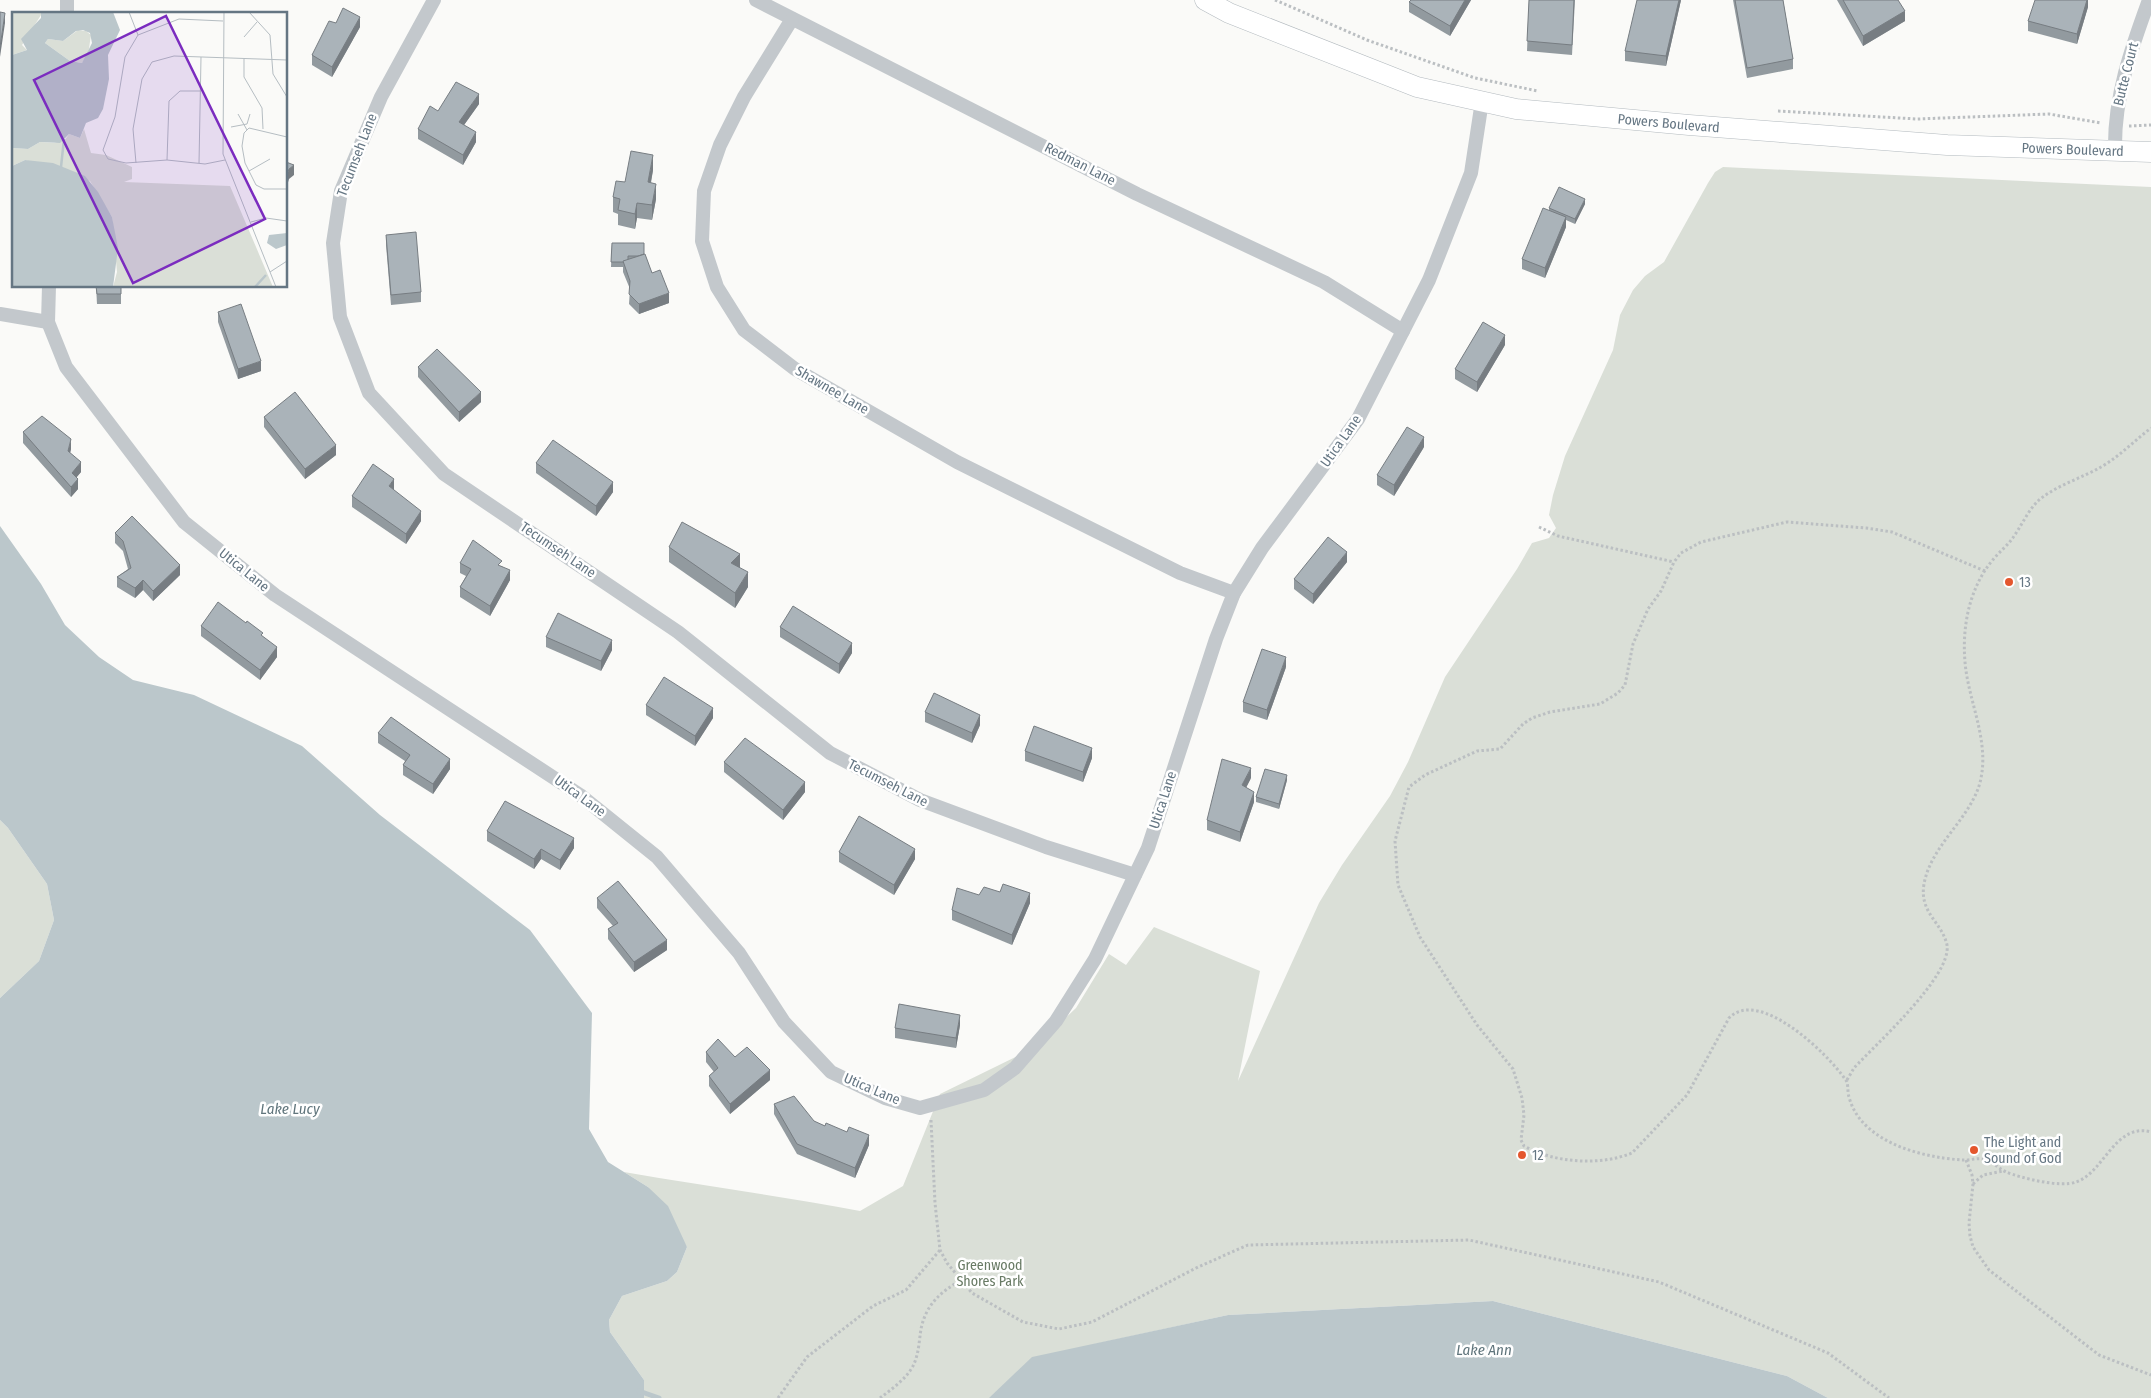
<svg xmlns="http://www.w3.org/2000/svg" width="2151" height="1398" font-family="'Fira Sans Condensed',sans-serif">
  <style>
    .green { fill: #dadfd7 }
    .water { fill: #bbc7cb }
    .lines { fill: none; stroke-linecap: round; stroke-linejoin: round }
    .stream { stroke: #bbc7cb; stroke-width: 5 }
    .secondary-casing { stroke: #b3babf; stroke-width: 21 }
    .path { stroke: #bbbfc2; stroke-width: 3; stroke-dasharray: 2.5 2.5; stroke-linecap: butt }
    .street { stroke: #c3c8cc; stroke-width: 14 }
    .secondary { stroke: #fff; stroke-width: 20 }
    .wall { fill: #929a9f }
    .shaded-wall { fill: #777d82 }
    .building { fill: #aab3b9; stroke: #777d82 }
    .poi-dot { fill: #e4572e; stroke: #fff; stroke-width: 2 }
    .labels { text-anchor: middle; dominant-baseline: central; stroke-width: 5; stroke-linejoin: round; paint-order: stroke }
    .street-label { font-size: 14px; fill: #657683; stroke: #fff }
    .poi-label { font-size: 14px; fill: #657683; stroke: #fff; text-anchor: start }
    .park-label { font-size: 14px; fill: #687a64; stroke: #fff }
    .water-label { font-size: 15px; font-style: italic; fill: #60757c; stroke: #fff }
    .inset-river { fill: none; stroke: #bbc7cb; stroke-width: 2.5 }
    .inset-road { fill: none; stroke: #b5bdc2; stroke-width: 1 }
    .view { fill: #7b2cbf; fill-opacity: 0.15; stroke: #7b2cbf; stroke-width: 2.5 }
    .inset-edge { fill: none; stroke: #657683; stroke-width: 2.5 }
  </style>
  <rect width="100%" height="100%" fill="#fafaf8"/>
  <g class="green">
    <path d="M1723 167 2151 187V1398H1828L1787 1376 1493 1301 1228 1315 1095 1344 1019 1398H644V1380L610 1332 609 1320 622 1296 667 1281 677 1272 687 1247 648 1187 624 1172C703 1186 782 1196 860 1211L903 1186 940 1094 1034 1048 1076 1008 1109 954 1126 965 1154 927 1260 971 1238 1081 1319 903 1342 865 1390 796 1408 762 1445 677 1517 569 1532 543 1549 538 1556 528 1549 515 1553 495 1565 456 1613 350 1620 315 1633 290 1645 276 1664 262 1708 183 1715 172Z"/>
    <path d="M0 820 8 828 47 884 54 920 39 961 0 998Z"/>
  </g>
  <g class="water">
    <path d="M0 526 41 584 65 625 99 657 133 680 194 695 302 746 380 815 530 930 592 1013 589 1129 608 1162 648 1187 668 1206 687 1247 677 1272 667 1281 622 1296 609 1320 610 1332 644 1380V1398H0V998L39 961 54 920 47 884 8 828 0 820Z"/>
    <path d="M1493 1301 1787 1376 1828 1398H989L1032 1357 1228 1315Z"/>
  </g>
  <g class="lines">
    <path class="stream" d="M639 1391 659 1398"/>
    <g class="secondary-casing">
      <g id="secondary">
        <path id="s1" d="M1205 0 1229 13 1417 87 1516 109 1689 125 1947 145 2151 152"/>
      </g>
    </g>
    <g class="path">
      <path d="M1275 0 1367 40 1475 78 1538 91"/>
      <path d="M1778 111 1917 119 2049 114 2101 123"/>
      <path d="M2129 126 2151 125"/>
      <path d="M1539 527 1558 536 1674 562"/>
      <path d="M1985 571 1892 532 1866 528 1787 522 1701 542 1681 553 1674 562 1661 591 1648 609 1633 644 1625 685 1618 693 1600 704 1550 712 1532 718 1523 724 1500 749 1477 751 1425 775 1409 787 1395 841 1398 885 1420 937 1477 1025 1513 1069 1522 1098 1524 1115 1521 1140 1524 1146C1554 1163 1600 1166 1632 1153L1687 1095 1729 1018C1759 987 1828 1054 1845 1079 1849 1083 1847 1091 1849 1097 1854 1116 1867 1129 1884 1139 1906 1152 1939 1159 1964 1160 1971 1160 1977 1158 1983 1159 1992 1161 1998 1168 2006 1172 2021 1178 2061 1188 2076 1182 2104 1173 2115 1122 2151 1132"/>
      <path d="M1847 1080 1854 1068C1875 1045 1952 976 1947 945 1942 922 1919 913 1924 884 1931 844 1974 816 1981 778 1989 739 1968 700 1965 662 1962 627 1969 590 1991 562 1998 553 2006 547 2012 539 2021 527 2028 510 2039 500 2057 485 2082 478 2101 467 2120 456 2134 441 2151 428"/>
      <path d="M931 1120 935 1203 940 1250 947 1263 972 1293 1023 1322 1059 1329 1092 1322 1198 1267 1248 1245 1469 1240 1659 1282 1828 1353 1889 1398"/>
      <path d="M1966 1160 1972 1175 1973 1184 1969 1223 1970 1236 1973 1247 1989 1270 2099 1355 2151 1375"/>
      <path d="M1973 1184 1983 1175 2003 1171"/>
      <path d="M778 1398 807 1357 873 1306 906 1290 940 1250"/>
      <path d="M880 1398C892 1389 906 1379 913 1366 919 1354 919 1341 921 1329 926 1304 941 1292 961 1280"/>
    </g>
    <g class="street">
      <path d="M434 0 381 97 341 191 333 243 340 317 369 393 444 474 678 632 830 753 920 800 1046 847 1135 875"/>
      <path d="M756 0 1137 194 1324 282 1403 331"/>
      <path d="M67 14V0"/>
      <path d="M792 19 744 97 720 145 704 191 702 241 717 287 744 330 795 369 957 462 1180 573 1234 593"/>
      <path d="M2115 150C2114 97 2131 49 2149 0"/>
      <path d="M49 286 48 322 66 367 184 522 275 595 580 795 657 857 739 953 784 1022 831 1072 885 1098 920 1108 984 1090 1015 1068 1056 1021 1095 959 1148 848 1216 639 1234 593 1262 548 1358 419 1429 280 1471 173 1482 101"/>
      <path d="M0 314 48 322"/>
    </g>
    <use href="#secondary" class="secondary"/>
  </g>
  <g class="wall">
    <path d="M1471 0 1450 36 1409 12V2Z"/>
    <path d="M1529 0H1575L1572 55 1527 51Z"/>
    <path d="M1681 0 1666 66 1625 61V51Z"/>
    <path d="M1733 0H1783L1793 59V69L1747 78Z"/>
    <path d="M1837 0H1898L1905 21 1863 46Z"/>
    <path d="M2088 0V7L2077 44 2028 31V21Z"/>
    <path d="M336 23 360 27 332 77 312 65V55Z"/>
    <path d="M479 104 464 125 476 142 463 165 418 139V129L438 111Z"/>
    <path d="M653 170 651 183 656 199 652 220 637 218 635 229 618 225V214L613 212V197L625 182Z"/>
    <path d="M1585 204 1575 224 1566 220V227L1545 278 1522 269V259L1549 210V208Z"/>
    <path d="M386 235 421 292V302L391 305 386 245Z"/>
    <path d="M612 243 644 254 652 273 669 303 639 314 629 304 630 289 623 272V267H611Z"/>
    <path d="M96 286H121V304H97Z"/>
    <path d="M218 312 261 371 238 379 218 322Z"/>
    <path d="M1505 345 1477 392 1455 379V369Z"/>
    <path d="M418 367 481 402 459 422 418 377Z"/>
    <path d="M264 417 336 455 305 479 264 427Z"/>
    <path d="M23 432 71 449 70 453 81 472 76 477 78 489 71 497 23 443Z"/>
    <path d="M1424 447 1394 496 1377 485V475Z"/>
    <path d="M536 463 613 492 596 516 536 473Z"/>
    <path d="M394 489V490L421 521 406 544 352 507V496Z"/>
    <path d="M115 533 180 575 153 601 143 590 135 598 117 587V577L128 569 123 551 115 543Z"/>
    <path d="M669 547 748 587 735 608 669 562Z"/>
    <path d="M1347 562 1313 604 1294 589V579Z"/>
    <path d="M460 563 502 566 510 580 490 616 460 597V587L466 576 460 573Z"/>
    <path d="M201 626 263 637 277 657 260 680 201 636Z"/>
    <path d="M780 627 852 653 839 674 780 637Z"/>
    <path d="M546 637 612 650 601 671 546 647Z"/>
    <path d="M1286 667 1267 720 1243 712V702Z"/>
    <path d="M646 705 713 718 695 746 646 715Z"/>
    <path d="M925 712 980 725 972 743 925 722Z"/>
    <path d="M378 733 450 769 433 794 403 775V765L405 761 378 743Z"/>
    <path d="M1025 751 1092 758 1083 782 1025 761Z"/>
    <path d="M724 762 805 792 783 820 724 772Z"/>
    <path d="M1251 778 1246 788 1254 802 1240 842 1207 830V820Z"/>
    <path d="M1287 780 1279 809 1256 802V797Z"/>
    <path d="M487 831 574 848 560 870 541 859 534 869 487 841Z"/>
    <path d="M839 852 915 859 894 895 839 862Z"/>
    <path d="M979 895 1030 903 1012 945 952 920V910Z"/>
    <path d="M597 898 667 950 634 972 608 939V929L613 926 597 908Z"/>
    <path d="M960 1025 956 1048 895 1038V1028Z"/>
    <path d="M706 1052 735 1057 770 1080 730 1114 709 1086V1076L714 1072 706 1062Z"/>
    <path d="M774 1104 869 1145 855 1178 797 1154 774 1114Z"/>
  </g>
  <g class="shaded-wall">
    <path d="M1465 0H1471L1450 36V26Z"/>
    <path d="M1679 0H1681L1666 66V56Z"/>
    <path d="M2087 0H2088V7L2077 44V34Z"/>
    <path d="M1905 11V21L1863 46V36Z"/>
    <path d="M5 13V23L0 57V47Z"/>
    <path d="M360 17V27L332 77V67Z"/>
    <path d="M479 94V104L459 132V122Z"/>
    <path d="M476 132V142L463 165V155Z"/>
    <path d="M653 155V170L648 197V182Z"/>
    <path d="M294 165V175L289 179 286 189V179L289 169Z"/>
    <path d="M656 184V199L652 220V205Z"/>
    <path d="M1585 199V204L1575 224V219Z"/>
    <path d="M637 203V218L635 229V214Z"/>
    <path d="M1566 217V227L1545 278V268Z"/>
    <path d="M669 293V303L639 314V304Z"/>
    <path d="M1505 335V345L1477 392V382Z"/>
    <path d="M261 361V371L238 379V369Z"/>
    <path d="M481 392V402L459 422V412Z"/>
    <path d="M1424 437V447L1394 496V485Z"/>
    <path d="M71 439V449L68 461V451Z"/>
    <path d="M336 445V455L305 479V469Z"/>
    <path d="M81 462V472L72 483V473Z"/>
    <path d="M78 479V489L71 497V487Z"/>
    <path d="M394 479V489L389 496V486Z"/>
    <path d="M613 482V492L596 516V506Z"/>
    <path d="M421 511V521L406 544V534Z"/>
    <path d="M1347 552V562L1313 604V594Z"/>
    <path d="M740 554V569L731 563Z"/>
    <path d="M180 565V575L153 601V591Z"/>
    <path d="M510 570V580L490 616V606Z"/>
    <path d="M748 572V587L735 608V593Z"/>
    <path d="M143 580V590L135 598V588Z"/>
    <path d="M612 640V650L601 671V661Z"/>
    <path d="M852 643V653L839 674V664Z"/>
    <path d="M277 647V657L260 680V670Z"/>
    <path d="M1286 657V667L1267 720V710Z"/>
    <path d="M713 708V718L695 746V736Z"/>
    <path d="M980 715V725L972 743V733Z"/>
    <path d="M1092 748V758L1083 782V772Z"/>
    <path d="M450 759V769L433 794V784Z"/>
    <path d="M1251 768V778L1242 795V785Z"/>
    <path d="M1287 775V780L1279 809V804Z"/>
    <path d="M805 782V792L783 820V810Z"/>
    <path d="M1254 792V802L1240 842V832Z"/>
    <path d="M574 838V848L560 870V860Z"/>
    <path d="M541 849V859L534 869V859Z"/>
    <path d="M915 849V859L894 895V885Z"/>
    <path d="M1030 893V903L1012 945V935Z"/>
    <path d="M667 940V950L634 972V962Z"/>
    <path d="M960 1015V1025L956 1048V1038Z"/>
    <path d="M770 1070V1080L730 1114V1104Z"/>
    <path d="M869 1135V1145L855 1178V1168Z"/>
  </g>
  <g class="building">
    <path d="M1411 0H1465L1450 26 1409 2Z"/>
    <path d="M1529 0H1574L1572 45 1527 41Z"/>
    <path d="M1637 0H1679L1666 56 1625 51Z"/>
    <path d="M1735 0H1783L1793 59 1747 68Z"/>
    <path d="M1843 0H1898L1905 11 1863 36Z"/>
    <path d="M2035 0H2087L2077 34 2028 21Z"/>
    <path d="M343 8 360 17 332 67 312 55 329 21 336 23Z"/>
    <path d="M0 12 5 13 0 47Z"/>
    <path d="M456 82 479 94 459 122 476 132 463 155 418 129 430 106 438 111Z"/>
    <path d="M631 151 653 155 648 182 656 184 652 205 637 203 635 214 618 210 620 199 613 197 616 181 625 182Z"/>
    <path d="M286 162 294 165 289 169 286 179Z"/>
    <path d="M1559 187 1585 199 1575 219 1549 208Z"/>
    <path d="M1543 208 1566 217 1545 268 1522 259Z"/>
    <path d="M416 232 421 292 391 295 386 235Z"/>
    <path d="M612 243H644V254L638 256H628V260L623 262H611Z"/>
    <path d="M645 254 652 273 660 270 669 293 639 304 629 294 630 281 623 261Z"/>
    <path d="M96 286H121V294H97Z"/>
    <path d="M241 304 261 361 238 369 218 312Z"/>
    <path d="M1483 322 1505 335 1477 382 1455 369Z"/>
    <path d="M437 349 481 392 459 412 418 367Z"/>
    <path d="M295 392 336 445 305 469 264 417Z"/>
    <path d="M42 416 71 439 68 451 81 462 72 473 78 479 71 487 23 432Z"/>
    <path d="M1407 427 1424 437 1394 485 1377 475Z"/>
    <path d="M553 440 613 482 596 506 536 463Z"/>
    <path d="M373 464 394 479 389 486 421 511 406 534 352 496Z"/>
    <path d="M132 516 180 565 153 591 143 580 135 588 117 577 131 568 123 541 115 533Z"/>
    <path d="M682 522 740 554 731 563 748 572 735 593 669 547Z"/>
    <path d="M1328 537 1347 552 1313 594 1294 579Z"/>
    <path d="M473 540 502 561 498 565 510 570 490 606 460 587 471 569 460 563Z"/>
    <path d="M218 602 246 623 247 621 263 633 261 635 277 647 260 670 201 626Z"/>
    <path d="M793 606 852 643 839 664 780 627Z"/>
    <path d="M558 613 612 640 601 661 546 637Z"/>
    <path d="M1262 649 1286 657 1267 710 1243 702Z"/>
    <path d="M664 677 713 708 695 736 646 705Z"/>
    <path d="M934 693 980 715 972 733 925 712Z"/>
    <path d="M391 717 450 759 433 784 403 765 410 755 378 733Z"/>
    <path d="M1034 726 1092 748 1083 772 1025 751Z"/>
    <path d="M745 738 805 782 783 810 724 762Z"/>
    <path d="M1222 759 1251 768 1242 785 1254 792 1240 832 1207 820Z"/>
    <path d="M1265 769 1287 775 1279 804 1256 797Z"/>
    <path d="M505 801 574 838 560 860 541 849 534 859 487 831Z"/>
    <path d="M859 816 915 849 894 885 839 852Z"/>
    <path d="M618 881 667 940 634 962 608 929 618 923 597 898Z"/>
    <path d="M1003 884 1030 893 1012 935 952 910 957 888 979 895 984 887 1000 892Z"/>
    <path d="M899 1004 960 1015 956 1038 895 1028Z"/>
    <path d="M718 1039 735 1057 747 1047 770 1070 730 1104 709 1076 718 1068 706 1052Z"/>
    <path d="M794 1096 814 1121 825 1126 826 1123 847 1132 849 1127 869 1135 855 1168 797 1144 774 1104Z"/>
  </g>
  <g class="poi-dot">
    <circle cx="2009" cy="582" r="5"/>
    <circle cx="1974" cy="1150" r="5"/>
    <circle cx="1522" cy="1155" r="5"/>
  </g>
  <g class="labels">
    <g class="street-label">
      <text transform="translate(2126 74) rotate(-76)">Butte Court</text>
      <text stroke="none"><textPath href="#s1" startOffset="484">Powers Boulevard</textPath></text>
      <text stroke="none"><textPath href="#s1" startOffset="889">Powers Boulevard</textPath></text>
      <text transform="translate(357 155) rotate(-69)">Tecumseh Lane</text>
      <text transform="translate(1080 164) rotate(27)">Redman Lane</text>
      <text transform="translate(832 390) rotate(30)">Shawnee Lane</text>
      <text transform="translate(1341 441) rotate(-55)">Utica Lane</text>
      <text transform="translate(558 550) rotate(34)">Tecumseh Lane</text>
      <text transform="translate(244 570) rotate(39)">Utica Lane</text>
      <text transform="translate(888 783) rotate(27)">Tecumseh Lane</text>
      <text transform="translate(580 796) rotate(36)">Utica Lane</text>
      <text transform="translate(1163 800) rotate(-72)">Utica Lane</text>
      <text transform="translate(872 1089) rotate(23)">Utica Lane</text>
    </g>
    <g class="poi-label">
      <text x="2019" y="582">13</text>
      <text x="1984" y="1142">The Light and<tspan x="1984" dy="16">Sound of God</tspan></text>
      <text x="1532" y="1155">12</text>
    </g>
    <g class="park-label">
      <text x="990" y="1265">Greenwood<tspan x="990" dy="16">Shores Park</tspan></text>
    </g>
    <g class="water-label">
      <text x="290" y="1109">Lake Lucy</text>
      <text x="1484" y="1350">Lake Ann</text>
    </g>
  </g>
  <g transform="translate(12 12)">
    <rect width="275" height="275" fill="#fafaf8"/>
    <path d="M0 0H29V3L10 33 15 38 0 43ZM66 18 74 19 79 23 76 43 70 51 58 49 33 31 36 27 51 29ZM72 117 79 141 94 143 120 155V167L112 170 218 174 261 275H101L105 260 100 205 78 169 13 148 0 154V136L16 137 28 130 43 131 53 128 57 122 68 126Z" fill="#dadfd7"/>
    <path d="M29 0H101L108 18 96 43 97 67 91 97 86 106 74 111 68 126 57 122 48 131 28 130 16 137 0 136V43L15 38 9 27 29 6ZM71 18 78 21 80 31 70 51 58 49 33 31 36 27 51 29 64 19ZM13 148 41 151 73 164 86 180 100 205 106 236 101 275H0V154ZM275 221V233L264 237 255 231 257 223Z" fill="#bbc7cb" fill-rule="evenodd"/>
    <path class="inset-river" d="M49 155 52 127M243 275 254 263"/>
    <path class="inset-road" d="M117 0 126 23M212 0 211 142 264 275M237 0 258 23 261 62 275 85M211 9 167 7 126 23 113 45 103 105 91 138 96 147 114 151 155 148 193 152 213 148M232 25 245 10M232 47V65L250 96 251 117M226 102 235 118M219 115 235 112 238 102M275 125 237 116 232 121 230 134 233 151 244 173 252 177H275M155 148 157 89 168 79H189M124 151 121 117 130 67 140 50 162 44 275 48M187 151 189 45M237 159 258 147M239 210 254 206 275 209M258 260 275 249"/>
    <path class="view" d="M154 4 253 207 121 271 22 68Z"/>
    <rect width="275" height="275" class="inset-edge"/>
  </g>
</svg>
